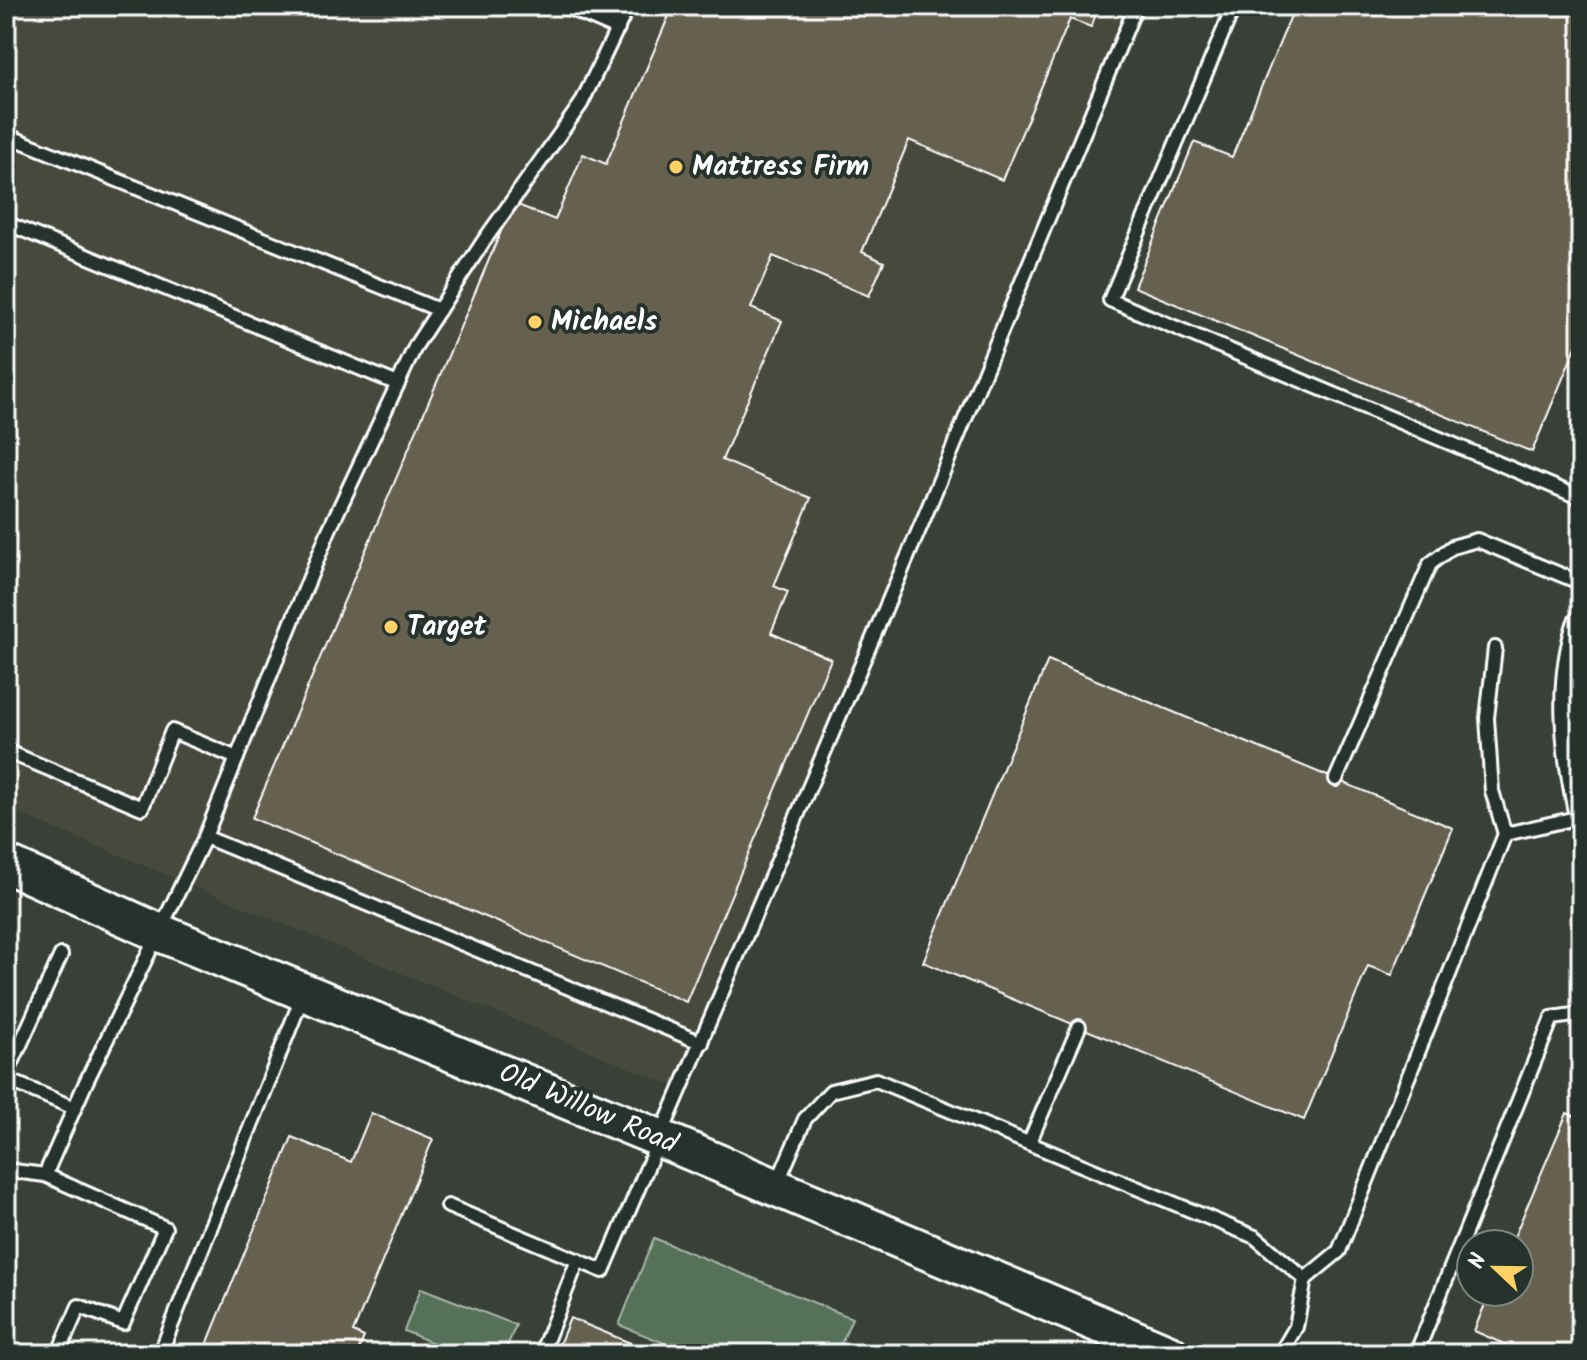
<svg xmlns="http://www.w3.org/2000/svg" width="1587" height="1360" font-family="Kalam,sans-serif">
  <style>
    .built { fill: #464a3e }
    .green { fill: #547159; stroke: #aab8ac; stroke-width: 2 }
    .building { fill: #66604f; stroke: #fff; stroke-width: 2 }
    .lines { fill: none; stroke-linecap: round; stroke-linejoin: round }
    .lane-casing { stroke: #fff; stroke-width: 18 }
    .street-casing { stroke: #fff; stroke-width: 32 }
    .secondary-casing { stroke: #fff; stroke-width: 42 }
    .lane { stroke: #26332d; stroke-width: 12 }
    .street { stroke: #26332d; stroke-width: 26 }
    .secondary { stroke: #26332d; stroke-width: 36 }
    .poi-dot { fill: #ffd166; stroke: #26332d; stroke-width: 3 }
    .labels { text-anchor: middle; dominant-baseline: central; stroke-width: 8; stroke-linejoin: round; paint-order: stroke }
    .poi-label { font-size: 28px; font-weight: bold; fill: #fff; stroke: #26332d; text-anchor: start }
    .street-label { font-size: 28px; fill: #fff; stroke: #26332d }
  </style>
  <rect width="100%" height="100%" fill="#394037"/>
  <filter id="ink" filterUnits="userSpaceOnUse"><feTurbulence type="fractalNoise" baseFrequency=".0125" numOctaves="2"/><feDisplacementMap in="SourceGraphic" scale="16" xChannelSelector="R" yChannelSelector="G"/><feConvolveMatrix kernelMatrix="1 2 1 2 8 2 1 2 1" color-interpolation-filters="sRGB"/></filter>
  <g filter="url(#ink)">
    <path class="built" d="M6 6H1148L680 1089 6 808Z"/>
    <g class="green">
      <path d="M654 1238 852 1318 837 1354H692L619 1325Z"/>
      <path d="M421 1288 516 1325 504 1354H460L404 1331Z"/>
    </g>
    <g class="building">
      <path d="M673 6H1099L1091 27 1070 19 1002 180 909 140 862 252 884 262 869 296 773 256 751 308 782 321 722 460 811 498 774 586 788 592 771 633 831 659 686 1002 252 818 513 203 555 220 583 154 606 164Z"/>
      <path d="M1295 6H1581V335L1532 452 1134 287 1194 142 1232 157Z"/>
      <path d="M1048 660 1453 828 1392 975 1368 966 1304 1120 923 962Z"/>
      <path d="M371 1113 433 1139 353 1332 364 1337 357 1354H203L292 1137 351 1162Z"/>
      <path d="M1567 1113 1581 1119V1354H1527L1474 1331 1490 1292H1519V1244H1511Z"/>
      <path d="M570 1318 657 1354H555Z"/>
    </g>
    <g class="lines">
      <g class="lane-casing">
        <g id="lane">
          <path d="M564 6 618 29"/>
          <path d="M1234 6 1110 300 1581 498"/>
          <path d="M6 135 439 310"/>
          <path d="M6 223 398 384"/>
          <path d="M1495 648 1487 718 1492 791 1505 834"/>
          <path d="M6 751 142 808 172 731 237 758"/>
          <path d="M1336 779 1430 564 1452 547 1477 540 1581 583"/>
          <path d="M205 837 702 1043"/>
          <path d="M6 1076 61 955"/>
          <path d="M6 1079 74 1108"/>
          <path d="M1029 1143 1079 1027"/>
          <path d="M6 1170 45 1175 165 1228 123 1323 79 1306 58 1354"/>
          <path d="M45 1175 86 1082 205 837 329 530 416 345 483 242 581 104 628 6"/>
          <path d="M776 1186 805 1119 831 1091 876 1080 1255 1237 1305 1279 1296 1327 1280 1354"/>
          <path d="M448 1206 603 1271 924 518 1136 6"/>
          <path d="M1305 1279 1339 1251 1505 834 1581 817"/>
          <path d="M160 1354 303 995"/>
          <path d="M541 1354 578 1260"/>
          <path d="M1416 1354 1552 1018 1581 1014"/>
        </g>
      </g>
      <g class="street-casing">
        <path id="street" d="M1581 625C1562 682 1569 748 1581 806"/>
      </g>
      <g class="secondary-casing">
        <path id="secondary" d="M6 864 158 932 659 1138 1170 1354"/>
      </g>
      <use href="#lane" class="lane"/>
      <use href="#street" class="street"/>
      <use href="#secondary" class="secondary"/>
    </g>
  </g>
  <g class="poi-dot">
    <circle cx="676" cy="167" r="8"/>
    <circle cx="535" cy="322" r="8"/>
    <circle cx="391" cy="627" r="8"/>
  </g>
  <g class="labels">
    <g class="poi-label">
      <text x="692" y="167">Mattress Firm</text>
      <text x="551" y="322">Michaels</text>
      <text x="407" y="627">Target</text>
    </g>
    <g class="street-label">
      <text transform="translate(588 1109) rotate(23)">Old Willow Road</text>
    </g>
  </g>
  <rect width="1587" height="1360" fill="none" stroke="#26332d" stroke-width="32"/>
  <rect x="16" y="16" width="1555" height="1328" fill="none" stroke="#fff" stroke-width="3" filter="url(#ink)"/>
  <g transform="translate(1495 1268) rotate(292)"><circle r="38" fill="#26332d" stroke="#7d8581" stroke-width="2"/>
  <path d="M0-6L14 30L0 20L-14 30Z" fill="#ffd166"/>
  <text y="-12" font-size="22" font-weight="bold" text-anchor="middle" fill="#ffffff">N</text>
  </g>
</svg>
